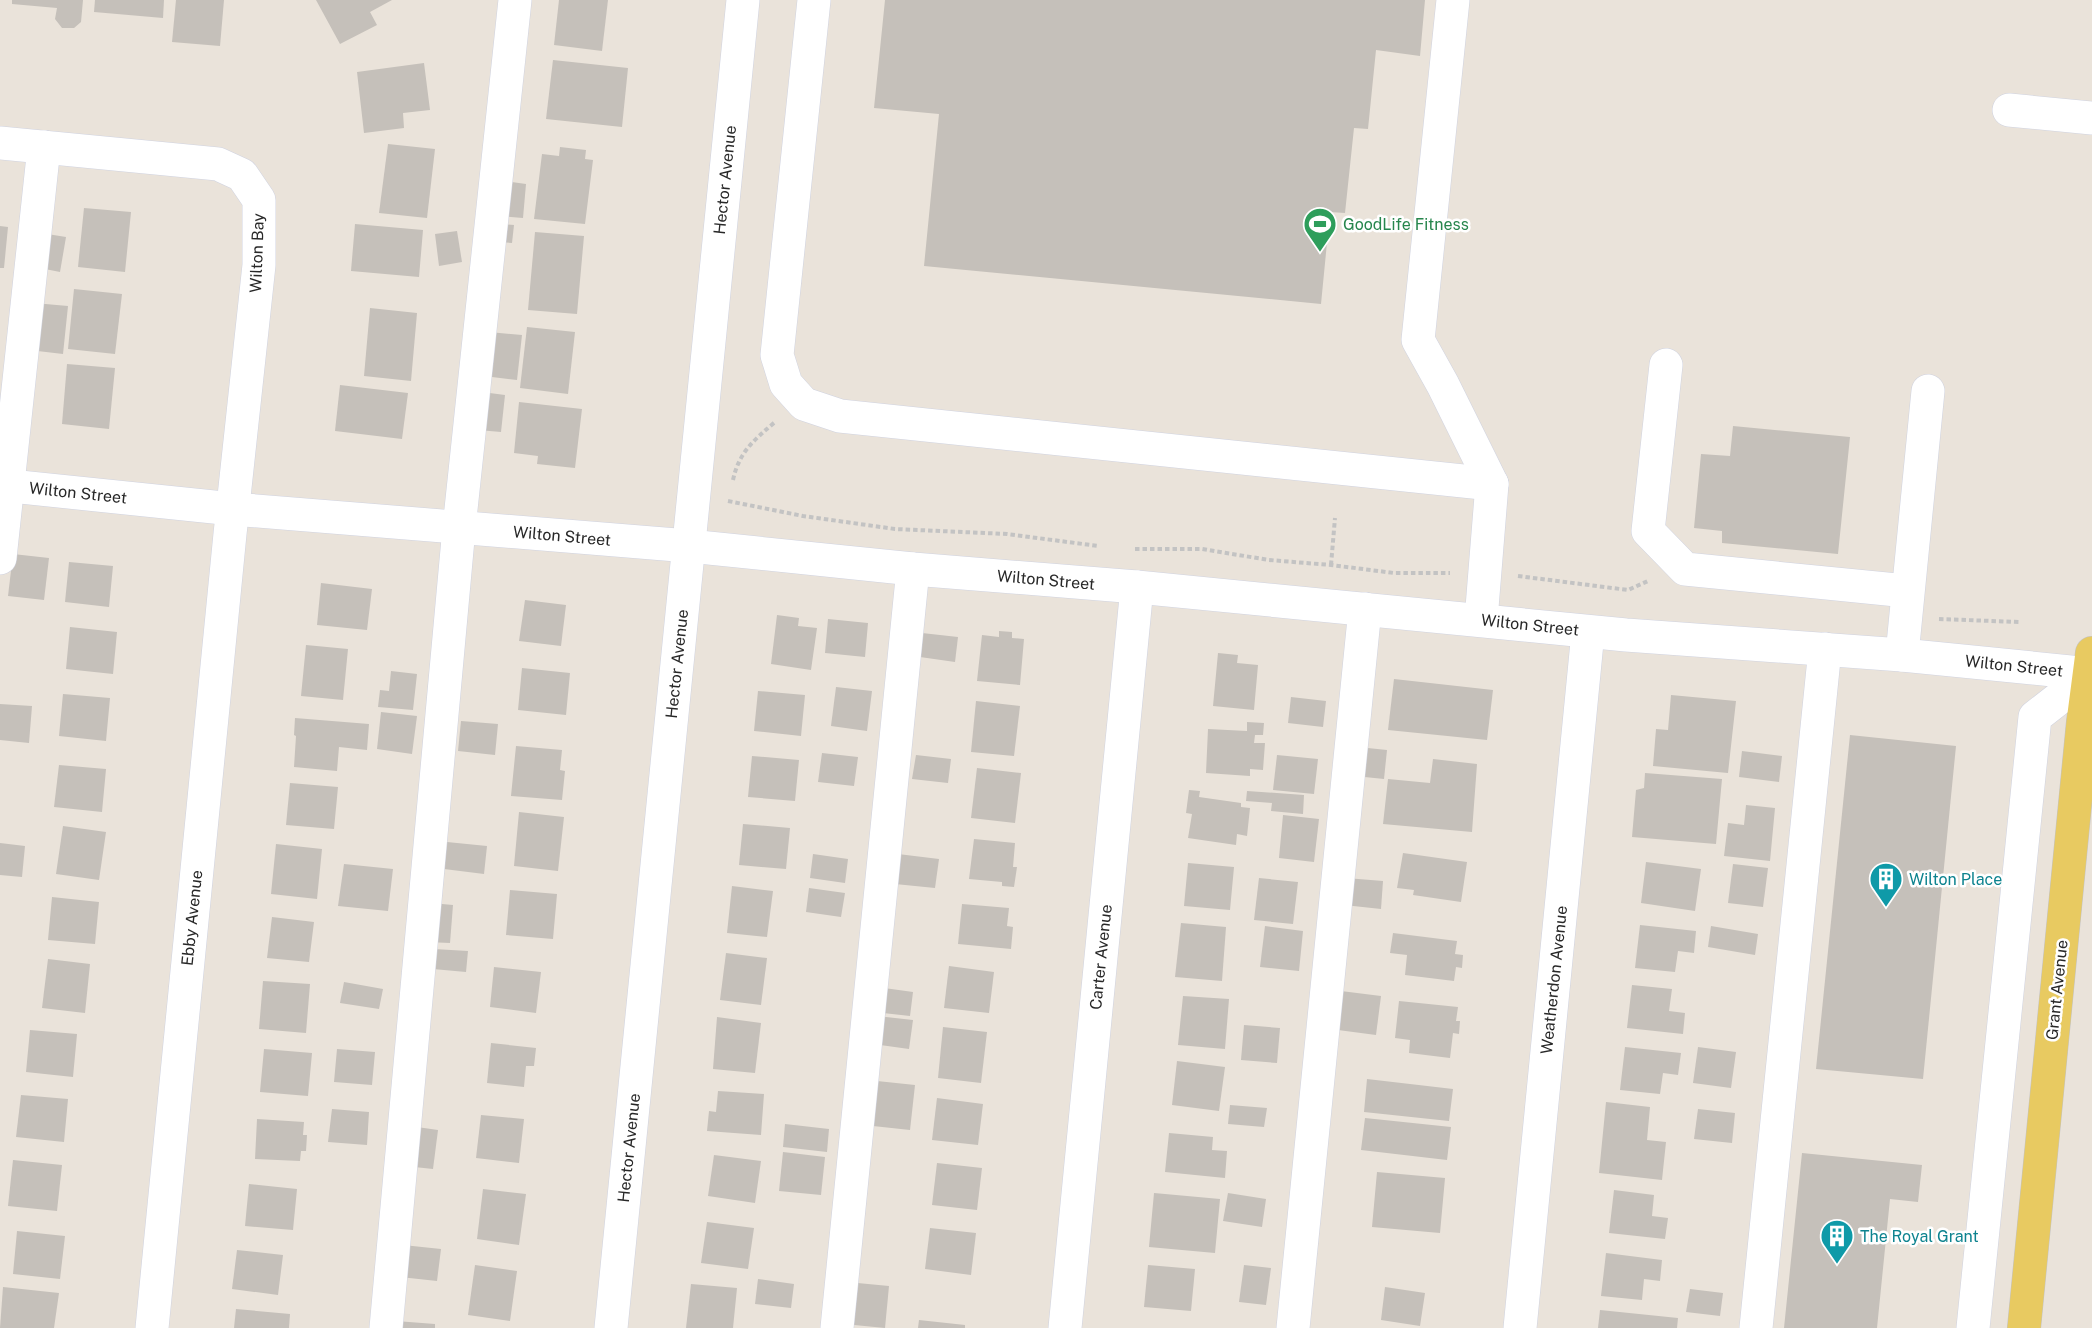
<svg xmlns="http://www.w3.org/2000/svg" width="2092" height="1328" font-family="'Public Sans',sans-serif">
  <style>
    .building { fill: #c5c0ba }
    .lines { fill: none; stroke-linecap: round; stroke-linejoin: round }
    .minor-casing { stroke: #d0d3e0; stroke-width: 34 }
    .major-casing { stroke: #c3c3c3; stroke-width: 34 }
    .path { stroke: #c3c3c3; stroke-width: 4; stroke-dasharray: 4.5 3; stroke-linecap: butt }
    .minor { stroke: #fff; stroke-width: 33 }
    .major { stroke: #e8ca61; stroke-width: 33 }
    .labels { text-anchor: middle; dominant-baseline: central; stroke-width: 5; stroke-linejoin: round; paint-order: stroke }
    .street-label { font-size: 16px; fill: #282828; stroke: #fff }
    .leisure-label { font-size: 16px; fill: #27864d; stroke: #fff; text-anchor: start }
    .culture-label { font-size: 16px; fill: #0d838f; stroke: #fff; text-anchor: start }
  </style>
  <rect width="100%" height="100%" fill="#eae3da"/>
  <g class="building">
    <path d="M12 0H83L81 22 74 28H62L55 19 57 8 12 4Z"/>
    <path d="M95 0H164L163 18 94 12Z"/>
    <path d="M176 0H224L220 46 172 42Z"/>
    <path d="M316 0H392L370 12 377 25 340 44Z"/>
    <path d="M559 0H608L602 51 554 45Z"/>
    <path d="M885 0H1425L1420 56 1376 50 1368 129 1354 128 1345 213 1330 212 1321 304 924 266 939 114 874 108Z"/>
    <path d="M553 60 628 68 622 127 546 119Z"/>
    <path d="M424 63 430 110 403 113 404 128 364 133 357 72Z"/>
    <path d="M388 144 435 149 427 218 379 213Z"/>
    <path d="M560 147 586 150 585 159 593 160 585 224 534 219 542 154 559 156Z"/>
    <path d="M504 181 526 184 523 218 501 216Z"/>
    <path d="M84 208 131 212 125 272 78 267Z"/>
    <path d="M355 224 423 230 419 277 351 271Z"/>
    <path d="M500 224 514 225 512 243 498 242Z"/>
    <path d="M0 226 8 227 4 268H0Z"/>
    <path d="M457 231 462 262 439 266 435 234Z"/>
    <path d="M535 232 584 236 577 314 528 310Z"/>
    <path d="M41 233 66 237 60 272 35 267Z"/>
    <path d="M74 289 122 294 115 354 68 349Z"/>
    <path d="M34 303 68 306 63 354 29 350Z"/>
    <path d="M370 308 417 313 411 381 364 376Z"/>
    <path d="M527 327 575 332 568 394 520 388Z"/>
    <path d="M489 332 522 335 517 380 484 376Z"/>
    <path d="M67 364 115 368 109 429 62 424Z"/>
    <path d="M340 385 408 393 402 439 335 431Z"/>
    <path d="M482 392 505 395 501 432 478 430Z"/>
    <path d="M519 402 582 409 575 468 537 464 538 456 514 453Z"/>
    <path d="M1733 426 1850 437 1838 554 1722 543V531L1694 528 1701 454 1730 456Z"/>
    <path d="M13 554 49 558 44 600 8 596Z"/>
    <path d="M69 562 113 566 109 607 65 602Z"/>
    <path d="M321 583 372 589 367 630 317 625Z"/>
    <path d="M525 600 566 605 561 646 519 641Z"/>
    <path d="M777 615 799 618 798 626 817 628 811 670 771 664Z"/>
    <path d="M828 619 868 623 865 657 825 653Z"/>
    <path d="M70 627 117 632 113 674 66 669Z"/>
    <path d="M999 631 1012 632V638L1024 639 1020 685 977 681 982 635 999 637Z"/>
    <path d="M922 633 958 637 955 662 920 657Z"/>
    <path d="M306 645 348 649 343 700 301 696Z"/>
    <path d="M1218 653 1238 655 1237 663 1258 665 1254 710 1213 706Z"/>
    <path d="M522 668 570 673 566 715 518 710Z"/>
    <path d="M391 671 417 674 413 710 378 707 380 690 389 691Z"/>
    <path d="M1394 679 1493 690 1487 740 1388 730Z"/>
    <path d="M836 687 872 691 867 731 831 726Z"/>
    <path d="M758 691 805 695 801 736 754 731Z"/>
    <path d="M63 694 110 698 106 741 59 736Z"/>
    <path d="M1671 695 1736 701 1728 773 1653 766 1656 729 1668 730Z"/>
    <path d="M1291 697 1326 701 1323 727 1288 723Z"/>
    <path d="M976 701 1020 706 1014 756 971 752Z"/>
    <path d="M0 704 32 706 29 743 0 740Z"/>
    <path d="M381 712 417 716 412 754 377 749Z"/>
    <path d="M295 718 369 724 367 750 339 747 337 771 294 767 296 736 294 735Z"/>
    <path d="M461 721 498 724 495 755 458 751Z"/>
    <path d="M1247 722 1264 723 1263 735H1255L1254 743H1265L1263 770 1250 769V776L1206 773 1208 729 1247 731Z"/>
    <path d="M1850 735 1956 746 1923 1079 1816 1069Z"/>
    <path d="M516 746 562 750 560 770 565 771 562 800 511 796Z"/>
    <path d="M1358 747 1387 750 1384 779 1355 776Z"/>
    <path d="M1742 751 1782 756 1779 782 1739 777Z"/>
    <path d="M822 753 858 757 854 786 818 782Z"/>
    <path d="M916 755 951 759 948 783 912 779Z"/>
    <path d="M1277 755 1318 759 1314 794 1273 790Z"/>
    <path d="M752 756 799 760 795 801 748 797Z"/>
    <path d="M1433 759 1477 764 1472 832 1383 824 1388 779 1430 783Z"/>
    <path d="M59 765 106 769 102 812 54 807Z"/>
    <path d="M977 768 1021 773 1015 823 971 818Z"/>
    <path d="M1645 773 1722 779 1716 844 1632 837 1636 790 1644 788Z"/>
    <path d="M290 783 338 787 334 829 286 825Z"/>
    <path d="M1189 790 1200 791 1199 797 1241 803V807L1250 808 1247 836 1237 834 1236 845 1188 838 1192 814 1186 813Z"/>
    <path d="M1247 791 1304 795 1303 814 1271 811 1272 803 1246 801Z"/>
    <path d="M1746 805 1775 808 1770 861 1724 856 1728 823 1744 825Z"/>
    <path d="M519 812 564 817 558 871 514 866Z"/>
    <path d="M1283 815 1319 819 1314 862 1279 858Z"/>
    <path d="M743 824 790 828 786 869 739 865Z"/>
    <path d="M63 826 106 832 99 880 56 874Z"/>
    <path d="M974 839 1015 843 1013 867H1017L1014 887 1002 886V882L969 879Z"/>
    <path d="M447 842 487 846 484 874 444 869Z"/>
    <path d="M0 843 25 846 22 877 0 875Z"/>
    <path d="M276 844 322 849 317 899 271 894Z"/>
    <path d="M1403 853 1467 862 1461 902 1413 895 1414 890 1397 888Z"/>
    <path d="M813 854 848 859 845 883 810 878Z"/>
    <path d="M898 854 939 859 935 888 895 884Z"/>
    <path d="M1646 862 1701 869 1695 911 1641 903Z"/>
    <path d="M1188 863 1234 867 1230 910 1184 906Z"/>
    <path d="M344 864 393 869 388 911 338 906Z"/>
    <path d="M1733 864 1768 868 1763 907 1728 903Z"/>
    <path d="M1259 878 1298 882 1293 924 1254 920Z"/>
    <path d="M1346 878 1383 881 1381 909 1344 905Z"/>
    <path d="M732 886 773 891 767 937 727 933Z"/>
    <path d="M809 888 845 893 841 917 806 912Z"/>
    <path d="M510 890 557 894 553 939 506 935Z"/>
    <path d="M52 897 99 902 95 944 48 940Z"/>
    <path d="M431 903 453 905 450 943 427 942Z"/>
    <path d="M962 904 1009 908 1007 926 1013 927 1011 949 958 944Z"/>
    <path d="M272 917 314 922 309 962 267 958Z"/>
    <path d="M1181 923 1226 927 1222 981 1175 977Z"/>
    <path d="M1640 925 1696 931 1694 953 1678 951 1675 972 1635 968Z"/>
    <path d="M1265 926 1303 931 1299 971 1260 967Z"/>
    <path d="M1711 926 1758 934 1755 955 1708 947Z"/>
    <path d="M1393 933 1457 941 1455 954 1463 955 1462 968 1456 967 1454 981 1405 975 1407 955 1390 953Z"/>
    <path d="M434 949 468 951 466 972 433 969Z"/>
    <path d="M726 953 767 958 761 1005 720 1000Z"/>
    <path d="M48 959 90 964 85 1013 42 1008Z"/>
    <path d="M949 966 994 972 989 1013 944 1008Z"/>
    <path d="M494 967 541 972 536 1013 490 1007Z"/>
    <path d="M263 981 310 984 306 1033 259 1029Z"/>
    <path d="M344 982 383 989 379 1009 340 1003Z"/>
    <path d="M1632 985 1672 989 1669 1011 1685 1013 1683 1034 1627 1028Z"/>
    <path d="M877 987 913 992 910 1016 874 1012Z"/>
    <path d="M1341 991 1381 996 1376 1035 1338 1030Z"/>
    <path d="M1183 996 1229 999 1225 1049 1178 1045Z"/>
    <path d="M1399 1001 1458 1007 1456 1021H1460L1459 1034 1453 1033 1450 1058 1409 1053 1410 1040 1395 1038Z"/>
    <path d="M877 1016 913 1020 909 1049 873 1044Z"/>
    <path d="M717 1017 761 1023 755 1073 713 1069Z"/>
    <path d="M1244 1025 1280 1028 1277 1063 1241 1060Z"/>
    <path d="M943 1027 987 1032 981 1083 938 1078Z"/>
    <path d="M30 1030 77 1034 73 1077 26 1072Z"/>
    <path d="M491 1043 536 1048 534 1066H526L524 1087 487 1083Z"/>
    <path d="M1625 1047 1681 1053 1678 1075 1663 1073 1660 1094 1620 1090Z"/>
    <path d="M1698 1047 1736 1052 1731 1088 1693 1083Z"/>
    <path d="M264 1049 312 1053 308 1096 260 1092Z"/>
    <path d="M337 1049 375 1052 372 1085 334 1082Z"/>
    <path d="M1177 1061 1225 1067 1219 1111 1172 1105Z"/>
    <path d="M1367 1079 1453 1089 1449 1121 1364 1112Z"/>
    <path d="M877 1081 915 1085 910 1130 873 1126Z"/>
    <path d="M718 1091 764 1094 761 1135 707 1131 709 1111 716 1112Z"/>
    <path d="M21 1095 68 1099 64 1142 16 1137Z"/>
    <path d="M937 1098 983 1104 978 1145 932 1140Z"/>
    <path d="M1606 1102 1650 1107 1647 1140 1666 1142 1662 1180 1599 1173Z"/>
    <path d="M1230 1105 1267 1108 1264 1127 1228 1124Z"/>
    <path d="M332 1109 369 1112 367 1145 328 1142Z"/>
    <path d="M1698 1109 1735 1113 1732 1143 1694 1139Z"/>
    <path d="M481 1115 524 1119 519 1163 476 1158Z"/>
    <path d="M1365 1118 1451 1127 1447 1160 1361 1150Z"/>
    <path d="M257 1119 304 1122 303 1135H307L306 1151H301L300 1161 255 1159Z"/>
    <path d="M785 1124 829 1129 827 1152 783 1147Z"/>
    <path d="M410 1126 438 1130 433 1169 405 1166Z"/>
    <path d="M1169 1133 1213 1137 1212 1150 1227 1151 1225 1178 1165 1172Z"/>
    <path d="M783 1152 825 1157 821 1195 779 1191Z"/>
    <path d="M1802 1153 1922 1165 1918 1202 1890 1199 1877 1328H1784Z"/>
    <path d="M714 1155 761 1161 755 1203 708 1196Z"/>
    <path d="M13 1160 62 1165 57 1211 8 1206Z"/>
    <path d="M937 1163 982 1168 977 1210 932 1205Z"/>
    <path d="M1377 1172 1445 1178 1440 1233 1372 1227Z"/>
    <path d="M249 1184 297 1189 293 1230 245 1226Z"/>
    <path d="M483 1189 526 1194 519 1245 477 1239Z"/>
    <path d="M1614 1190 1654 1195 1652 1216 1668 1218 1665 1239 1609 1233Z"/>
    <path d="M1154 1193 1220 1199 1215 1253 1149 1247Z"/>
    <path d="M1228 1193 1266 1199 1262 1227 1223 1221Z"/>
    <path d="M707 1222 754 1228 748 1269 701 1263Z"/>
    <path d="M930 1228 976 1233 971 1275 925 1269Z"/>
    <path d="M17 1231 65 1236 60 1279 13 1274Z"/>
    <path d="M403 1245 441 1249 437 1281 400 1277Z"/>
    <path d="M237 1250 283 1255 278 1295 232 1289Z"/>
    <path d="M1606 1253 1662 1260 1660 1281 1644 1279 1642 1300 1601 1296Z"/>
    <path d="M475 1265 517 1271 510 1321 468 1315Z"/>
    <path d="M1148 1265 1195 1269 1191 1311 1144 1307Z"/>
    <path d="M1244 1265 1271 1268 1266 1305 1239 1302Z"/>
    <path d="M758 1279 794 1284 791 1308 755 1304Z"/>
    <path d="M847 1282 889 1286 885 1328 844 1324Z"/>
    <path d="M691 1284 737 1288 733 1328H686Z"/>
    <path d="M3 1287 59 1293 54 1328H0Z"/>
    <path d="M1385 1287 1425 1293 1420 1326 1381 1320Z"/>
    <path d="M1690 1289 1723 1293 1720 1316 1686 1312Z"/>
    <path d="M236 1309 290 1314 289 1328H234Z"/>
    <path d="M1600 1310 1678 1318 1677 1328H1598Z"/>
    <path d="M919 1320 965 1325V1328H918Z"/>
    <path d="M396 1321 435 1324V1328H395Z"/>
  </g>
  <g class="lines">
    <g class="minor-casing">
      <g id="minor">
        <path d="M814 0 777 355 786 384 804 404 840 416 1492 484"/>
        <path d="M1453 0 1418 340 1443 385 1492 484 1481 620"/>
        <path d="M2009 110 2092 118"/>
        <path d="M0 143 218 164 242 175 259 200V265L230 534 152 1328"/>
        <path d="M1666 365 1648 531 1685 569 1907 591"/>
        <path d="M0 485 233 509 689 546 913 569 1137 587 1626 635 1902 655 2092 674"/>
        <path d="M0 558 44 147"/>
        <path d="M1902 655 1928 391"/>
        <path d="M386 1328 459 528 515 0"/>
        <path d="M611 1328 743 0"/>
        <path d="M837 1328 913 569"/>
        <path d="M1065 1328 1137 587"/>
        <path d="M1293 1328 1365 609"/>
        <path d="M1520 1328 1588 632"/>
        <path d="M1756 1328 1825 649"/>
        <path d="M1973 1328 2035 717 2090 674"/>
      </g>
    </g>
    <g class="major-casing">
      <path id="major" d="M2024 1328 2083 722 2092 653"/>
    </g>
    <g class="path">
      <path d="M733 480C739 452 754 440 775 422"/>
      <path d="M728 501 803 516 895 529 1007 534 1098 546"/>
      <path d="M1135 549H1202L1269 560 1331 565 1394 573H1450"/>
      <path d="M1331 565 1335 518"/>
      <path d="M1518 576 1628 590 1648 581"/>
      <path d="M1939 619 2019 622"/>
    </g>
    <use href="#minor" class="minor"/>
    <use href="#major" class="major"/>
  </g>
  <defs>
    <g id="stadium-pin" transform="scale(1.725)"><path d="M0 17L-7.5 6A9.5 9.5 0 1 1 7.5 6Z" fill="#2e9e5b" stroke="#fff"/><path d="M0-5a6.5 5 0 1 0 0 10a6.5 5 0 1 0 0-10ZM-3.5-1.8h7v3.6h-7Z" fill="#fff"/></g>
    <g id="building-pin" transform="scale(1.725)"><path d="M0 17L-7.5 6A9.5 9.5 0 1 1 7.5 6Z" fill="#0f9aa8" stroke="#fff"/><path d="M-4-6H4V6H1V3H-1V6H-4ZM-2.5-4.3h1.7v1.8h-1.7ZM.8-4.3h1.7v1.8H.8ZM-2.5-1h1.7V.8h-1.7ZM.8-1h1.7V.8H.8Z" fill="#fff"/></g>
  </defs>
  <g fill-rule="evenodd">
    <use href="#stadium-pin" x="1320" y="224"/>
    <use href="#building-pin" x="1886" y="879"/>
    <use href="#building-pin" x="1837" y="1236"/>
  </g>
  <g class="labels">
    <g class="street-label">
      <text transform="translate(725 180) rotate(-84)">Hector Avenue</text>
      <text transform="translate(257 253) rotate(-88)">Wilton Bay</text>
      <text transform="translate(78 493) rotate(6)">Wilton Street</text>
      <text transform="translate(562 536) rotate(5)">Wilton Street</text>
      <text transform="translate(1046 580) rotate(5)">Wilton Street</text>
      <text transform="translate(1530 625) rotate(6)">Wilton Street</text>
      <text transform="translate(677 664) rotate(-84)">Hector Avenue</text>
      <text transform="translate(2014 666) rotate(6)">Wilton Street</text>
      <text transform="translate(192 918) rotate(-84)">Ebby Avenue</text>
      <text transform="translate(1101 957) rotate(-84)">Carter Avenue</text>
      <text transform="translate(1554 980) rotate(-84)">Weatherdon Avenue</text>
      <text transform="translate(2057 990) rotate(-84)">Grant Avenue</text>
      <text transform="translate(629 1148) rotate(-84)">Hector Avenue</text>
    </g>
    <g class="leisure-label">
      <text x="1343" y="224">GoodLife Fitness</text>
    </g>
    <g class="culture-label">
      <text x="1909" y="879">Wilton Place</text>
      <text x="1860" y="1236">The Royal Grant</text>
    </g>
  </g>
</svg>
